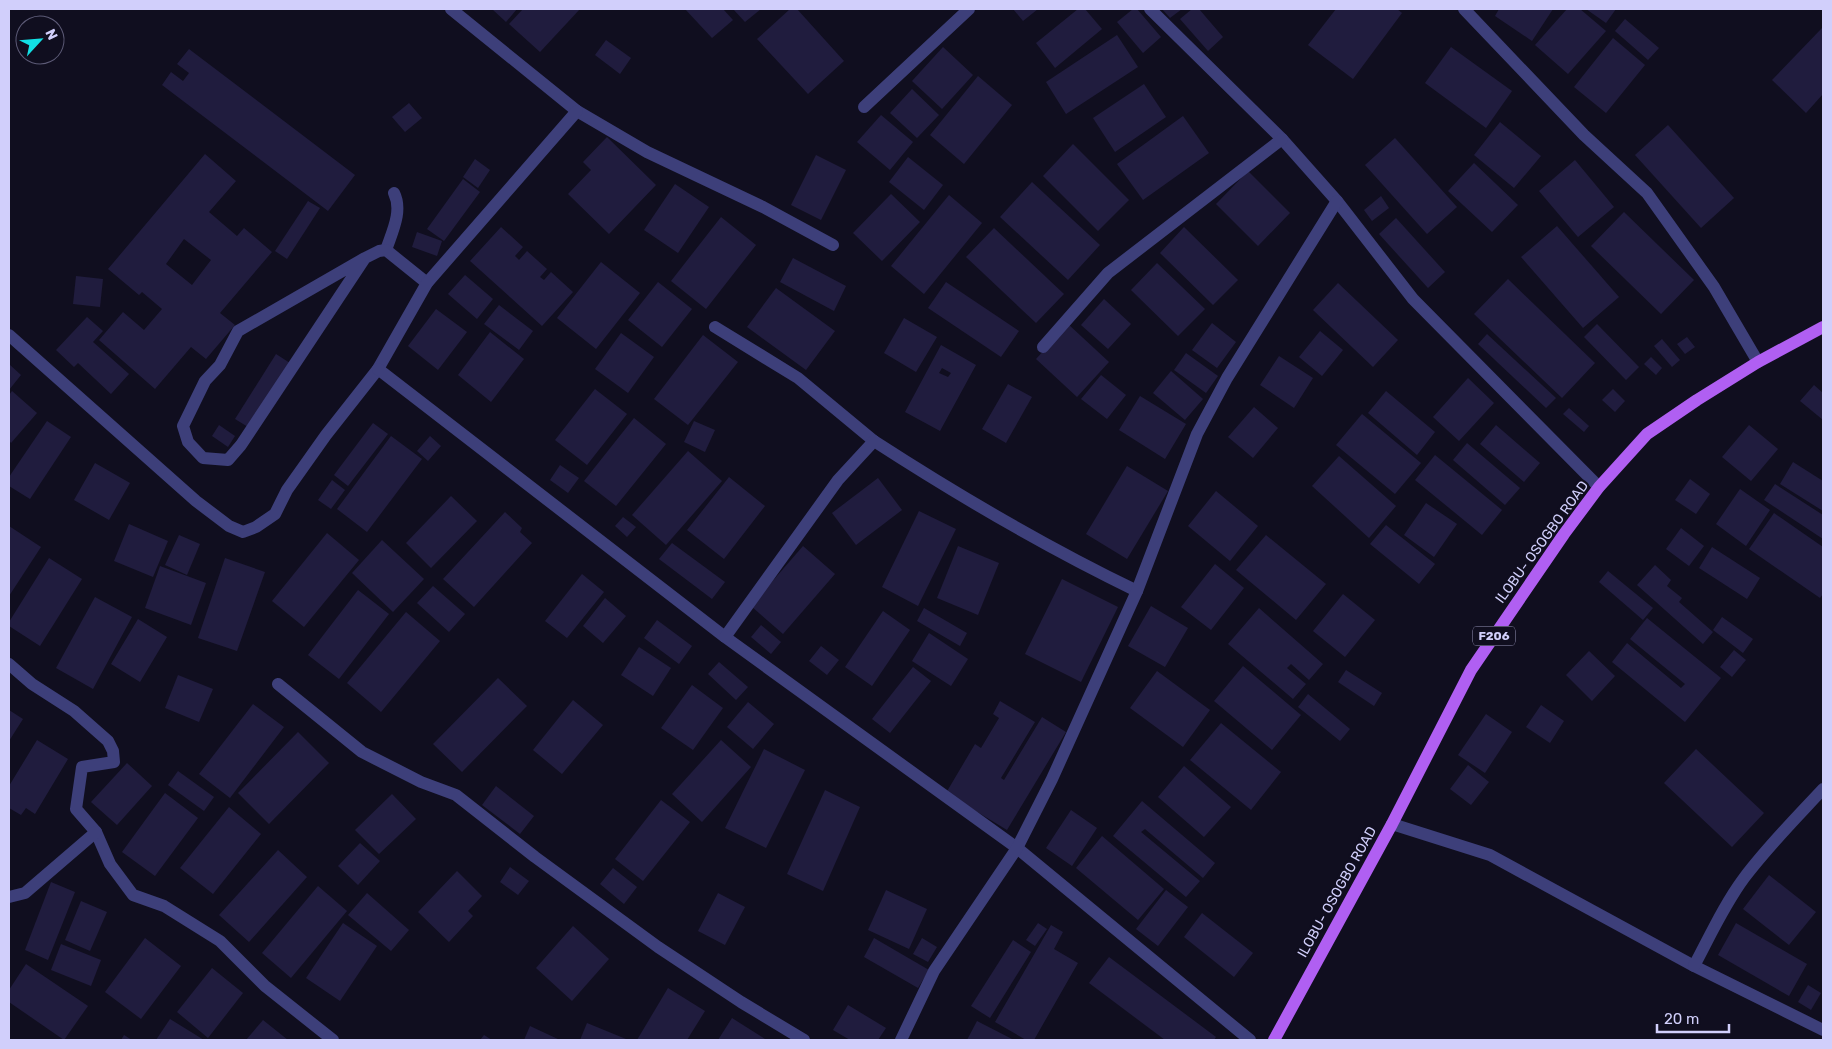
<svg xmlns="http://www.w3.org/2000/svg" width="1832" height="1049" font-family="Rubik,sans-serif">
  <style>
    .building { fill: #201c3e; fill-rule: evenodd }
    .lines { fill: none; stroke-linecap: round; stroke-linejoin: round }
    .minor { stroke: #3d3f7a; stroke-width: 12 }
    .major { stroke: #b05ff2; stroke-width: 12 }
    .labels { text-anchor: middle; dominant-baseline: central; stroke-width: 4.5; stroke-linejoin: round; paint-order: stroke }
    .shield { fill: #100e1f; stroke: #9795b9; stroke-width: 1 }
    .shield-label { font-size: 12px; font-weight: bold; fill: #d1cffb }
    .street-label { font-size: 14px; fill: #d1cffb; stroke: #100e1f }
  </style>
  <rect width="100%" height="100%" fill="#100e1f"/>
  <g class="building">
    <path d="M492 9H517L506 22Z"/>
    <path d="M523 9H580L540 52 509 24Z"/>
    <path d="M685 9H723L733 20 712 38Z"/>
    <path d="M733 9H761L745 22Z"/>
    <path d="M790 9H797L844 61 808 94 757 39Z"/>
    <path d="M1013 9H1038L1023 21Z"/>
    <path d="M1078 9H1085L1102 29 1055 68 1036 43Z"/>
    <path d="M1133 9H1137L1161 37 1143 53 1117 22Z"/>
    <path d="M1162 9H1182L1170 18Z"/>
    <path d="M1192 9H1199L1223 37 1208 51 1180 19Z"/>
    <path d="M1336 9H1397L1402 13 1353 79 1308 45Z"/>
    <path d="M1499 9H1553L1532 41 1495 16Z"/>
    <path d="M1567 9H1580L1606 31 1568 74 1535 45Z"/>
    <path d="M1586 9H1616L1606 23Z"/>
    <path d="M1625 19 1659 48 1648 60 1615 31Z"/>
    <path d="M1822 28 1823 94 1806 113 1772 80Z"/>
    <path d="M1117 35 1138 67 1066 114 1046 82Z"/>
    <path d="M1613 38 1645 65 1606 113 1574 87Z"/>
    <path d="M606 40 631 58 620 74 595 55Z"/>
    <path d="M943 47 973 75 942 109 912 81Z"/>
    <path d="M1451 47 1512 91 1486 128 1425 83Z"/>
    <path d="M189 49 355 175 328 211 162 85 171 72 183 81 189 73 177 64Z"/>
    <path d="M978 76 1012 105 964 164 930 135Z"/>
    <path d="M1144 84 1166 117 1115 152 1093 118Z"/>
    <path d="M912 89 939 115 917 138 890 113Z"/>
    <path d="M409 103 422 118 405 132 392 117Z"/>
    <path d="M881 115 913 142 890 170 857 142Z"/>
    <path d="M1183 116 1209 153 1143 200 1117 164Z"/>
    <path d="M1500 122 1541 156 1514 188 1474 155Z"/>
    <path d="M1668 125 1734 198 1701 228 1635 155Z"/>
    <path d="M607 137 656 185 609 234 568 194 591 170 583 162Z"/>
    <path d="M1395 138 1457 207 1427 234 1365 165Z"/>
    <path d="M1073 144 1129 200 1098 231 1043 176Z"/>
    <path d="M205 154 236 181 209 212 237 236 244 228 272 252 220 313 235 325 206 359 191 347 155 389 99 340 123 312 144 330 162 309 142 292 139 295 108 269ZM184 239 211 260 192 285 166 264Z"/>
    <path d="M816 155 846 170 821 220 791 205Z"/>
    <path d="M908 157 943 185 924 210 889 182Z"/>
    <path d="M475 159 490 170 478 188 463 177Z"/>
    <path d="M1575 160 1614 207 1578 237 1539 191Z"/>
    <path d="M1474 163 1518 205 1492 232 1448 191Z"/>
    <path d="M1248 171 1290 213 1258 246 1216 204Z"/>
    <path d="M463 179 480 192 444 241 427 229Z"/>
    <path d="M1032 182 1100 245 1068 280 1000 217Z"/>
    <path d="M675 184 709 207 678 253 644 230Z"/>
    <path d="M891 194 920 222 882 261 853 233Z"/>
    <path d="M949 195 982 223 924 294 891 266Z"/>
    <path d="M1381 196 1389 208 1372 221 1364 210Z"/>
    <path d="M308 201 320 208 287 259 275 251Z"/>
    <path d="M1624 212 1694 280 1661 314 1591 246Z"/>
    <path d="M721 217 756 245 706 309 671 281Z"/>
    <path d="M1396 218 1445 272 1428 288 1379 234Z"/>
    <path d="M1557 226 1619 297 1583 328 1521 257Z"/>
    <path d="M501 227 523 247 515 256 519 260 527 251 547 269 540 277 544 280 551 272 573 292 542 326 470 261Z"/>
    <path d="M1184 227 1238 280 1213 305 1160 253Z"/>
    <path d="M994 228 1064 294 1036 323 966 257Z"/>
    <path d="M417 232 442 241 437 256 412 247Z"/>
    <path d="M793 258 846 286 834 311 780 282Z"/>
    <path d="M601 262 640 293 596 349 557 318Z"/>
    <path d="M1157 263 1205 309 1178 336 1131 290Z"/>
    <path d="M465 275 493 299 477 319 448 294Z"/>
    <path d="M76 276 103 279 100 307 73 304Z"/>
    <path d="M1508 279 1595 363 1562 398 1474 314Z"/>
    <path d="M658 282 692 309 662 347 628 320Z"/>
    <path d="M946 282 1019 331 1001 357 928 308Z"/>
    <path d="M1338 283 1398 340 1373 367 1313 310Z"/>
    <path d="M776 288 835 331 806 370 747 327Z"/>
    <path d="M1104 299 1131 324 1108 349 1081 325Z"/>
    <path d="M499 305 533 331 519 350 484 324Z"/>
    <path d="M436 309 467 332 438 370 408 346Z"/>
    <path d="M87 317 103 331 93 342 129 374 111 394 78 363 74 367 56 350Z"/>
    <path d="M904 318 937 337 916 372 884 353Z"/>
    <path d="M1212 323 1236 342 1217 368 1192 350Z"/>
    <path d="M1068 324 1109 362 1077 397 1036 359Z"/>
    <path d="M1597 324 1639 367 1626 380 1584 337Z"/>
    <path d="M1320 331 1343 350 1322 376 1299 357Z"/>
    <path d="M490 332 524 359 491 402 458 375Z"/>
    <path d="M621 333 654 357 628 393 595 369Z"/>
    <path d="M1487 334 1556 398 1546 408 1478 344Z"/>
    <path d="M703 335 738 362 688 425 654 399Z"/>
    <path d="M1687 337 1695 347 1685 354 1677 344Z"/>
    <path d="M1662 339 1680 360 1672 367 1654 346Z"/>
    <path d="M941 345 976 365 940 431 905 412ZM942 368 951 373 948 377 939 373Z"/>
    <path d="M1186 353 1218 376 1206 393 1174 370Z"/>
    <path d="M276 354 290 363 248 427 235 419Z"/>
    <path d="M1279 356 1313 378 1294 408 1260 385Z"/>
    <path d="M1651 357 1662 368 1656 375 1644 364Z"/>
    <path d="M9 364 21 375 9 390Z"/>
    <path d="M1171 371 1203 399 1185 420 1153 393Z"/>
    <path d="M1101 375 1126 395 1107 419 1081 399Z"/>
    <path d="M1468 378 1494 403 1459 441 1433 417Z"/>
    <path d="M1008 384 1032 397 1006 443 982 429Z"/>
    <path d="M1814 385 1823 393V420L1800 401Z"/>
    <path d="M595 389 627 414 587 465 555 440Z"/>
    <path d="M1613 389 1625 401 1615 412 1602 400Z"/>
    <path d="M12 391 37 413 11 443 9 440V395Z"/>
    <path d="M1386 391 1435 432 1417 455 1368 413Z"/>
    <path d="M1140 396 1186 424 1165 459 1119 430Z"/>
    <path d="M1254 407 1278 428 1253 458 1228 437Z"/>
    <path d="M1569 408 1589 426 1584 432 1563 414Z"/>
    <path d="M1362 414 1421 463 1395 494 1336 445Z"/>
    <path d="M634 418 666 444 616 506 584 481Z"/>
    <path d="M47 421 71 437 30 499 9 486V477Z"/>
    <path d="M694 421 715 430 705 452 684 442Z"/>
    <path d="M373 423 388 434 348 486 334 475Z"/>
    <path d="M219 425 235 436 228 447 212 436Z"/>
    <path d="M1496 425 1540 463 1524 482 1480 444Z"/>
    <path d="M1749 425 1778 449 1751 481 1722 457Z"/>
    <path d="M391 436 422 459 367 532 337 509Z"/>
    <path d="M430 436 441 446 428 461 417 451Z"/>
    <path d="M1467 443 1520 488 1505 505 1453 460Z"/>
    <path d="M688 451 722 481 666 545 632 515Z"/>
    <path d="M1435 455 1502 510 1482 535 1415 480Z"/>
    <path d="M1339 456 1396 506 1369 538 1312 486Z"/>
    <path d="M1793 462 1823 481V511L1780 484Z"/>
    <path d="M95 463 130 483 109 520 74 500Z"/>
    <path d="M560 465 579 478 568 493 550 480Z"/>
    <path d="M1127 466 1168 491 1127 559 1086 534Z"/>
    <path d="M729 477 765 506 724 559 687 530Z"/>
    <path d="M878 478 902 510 856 545 832 513Z"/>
    <path d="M1690 479 1710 494 1696 514 1675 500Z"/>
    <path d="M332 480 345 490 331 509 318 500Z"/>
    <path d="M1775 484 1823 515V539L1764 500Z"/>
    <path d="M1740 489 1770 510 1746 546 1716 524Z"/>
    <path d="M1216 491 1258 526 1230 561 1188 526Z"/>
    <path d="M451 496 477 521 431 568 406 543Z"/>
    <path d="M1426 503 1457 524 1434 557 1404 535Z"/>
    <path d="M919 511 956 529 918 606 882 587Z"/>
    <path d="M505 512 522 528 520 532 532 543 474 607 443 579Z"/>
    <path d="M1774 513 1823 547V594L1820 598 1749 549Z"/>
    <path d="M623 517 636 527 627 537 615 526Z"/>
    <path d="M129 524 168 541 153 577 114 561Z"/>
    <path d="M1386 525 1435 564 1419 584 1370 544Z"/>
    <path d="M9 526 41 547 9 596Z"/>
    <path d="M1681 528 1704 546 1689 566 1666 549Z"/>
    <path d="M327 533 359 560 304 627 272 601Z"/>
    <path d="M179 535 200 544 187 575 165 565Z"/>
    <path d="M1266 535 1326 584 1296 620 1236 570Z"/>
    <path d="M382 540 424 579 393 612 352 573Z"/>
    <path d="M672 543 725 582 712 599 659 559Z"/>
    <path d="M803 546 835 574 783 634 751 606Z"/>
    <path d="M958 546 999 563 978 615 937 598Z"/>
    <path d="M1712 547 1760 578 1747 599 1699 568Z"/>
    <path d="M49 558 82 579 40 646 9 626V622Z"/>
    <path d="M225 558 265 572 237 651 198 638Z"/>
    <path d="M1215 564 1244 588 1211 630 1181 607Z"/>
    <path d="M1655 565 1671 580 1667 586 1682 598 1679 602 1713 632 1703 644 1637 585Z"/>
    <path d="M160 566 206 583 191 625 145 608Z"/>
    <path d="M1608 571 1653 608 1643 620 1599 582Z"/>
    <path d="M582 574 604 592 567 638 545 621Z"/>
    <path d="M1062 579 1118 607 1081 682 1025 654Z"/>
    <path d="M433 586 465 614 449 632 417 603Z"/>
    <path d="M358 590 389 614 339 679 308 655Z"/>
    <path d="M1343 594 1375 620 1345 657 1313 631Z"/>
    <path d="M95 597 132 617 93 689 56 668Z"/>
    <path d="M605 598 626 616 603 643 583 626Z"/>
    <path d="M1151 606 1188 628 1165 667 1128 646Z"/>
    <path d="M924 608 967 633 960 646 917 621Z"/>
    <path d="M1259 608 1323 664 1309 680 1291 664 1287 668 1306 684 1293 699 1228 644Z"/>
    <path d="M883 611 910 630 872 686 845 667Z"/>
    <path d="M406 612 440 641 381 712 347 683Z"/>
    <path d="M1722 617 1753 639 1743 653 1713 630Z"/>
    <path d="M1647 618 1721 678 1685 722 1612 662 1627 643 1681 688 1685 684 1630 639Z"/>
    <path d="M138 619 167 637 140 682 111 664Z"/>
    <path d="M657 620 692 646 679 664 644 638Z"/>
    <path d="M761 625 781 642 771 654 751 637Z"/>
    <path d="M929 633 968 659 951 686 912 661Z"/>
    <path d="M821 646 839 660 827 675 809 661Z"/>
    <path d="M639 647 671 668 653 696 621 675Z"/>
    <path d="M1734 650 1746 660 1732 677 1720 667Z"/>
    <path d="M1589 651 1615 676 1592 701 1566 675Z"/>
    <path d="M719 662 748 687 736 700 708 674Z"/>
    <path d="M1243 666 1301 715 1272 750 1214 701Z"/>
    <path d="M913 667 931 681 890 733 872 719Z"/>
    <path d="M1346 670 1382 693 1374 706 1338 682Z"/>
    <path d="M1157 671 1210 710 1183 747 1130 708Z"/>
    <path d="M178 675 213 689 199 722 165 708Z"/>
    <path d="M498 678 527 706 462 772 433 744Z"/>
    <path d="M692 685 723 708 693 750 661 728Z"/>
    <path d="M1308 694 1350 729 1340 741 1298 707Z"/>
    <path d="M573 700 603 725 562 774 533 750Z"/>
    <path d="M1000 701 1035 722 1001 778 1004 780 1042 717 1066 732 1007 830 946 793 975 744 981 748 999 718 993 714Z"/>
    <path d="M748 702 774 724 753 749 727 727Z"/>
    <path d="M253 704 284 727 230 798 199 774Z"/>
    <path d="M1541 705 1564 721 1550 743 1526 727Z"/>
    <path d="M9 710 23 719 9 741Z"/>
    <path d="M1486 714 1512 732 1485 773 1458 755Z"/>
    <path d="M1221 723 1281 772 1251 810 1190 760Z"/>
    <path d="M298 732 329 763 269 824 238 793Z"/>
    <path d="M37 740 68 759 35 814 26 808 21 815 9 808V786Z"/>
    <path d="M721 740 751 767 702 822 672 794Z"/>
    <path d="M764 749 805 770 766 848 725 828Z"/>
    <path d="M1696 749 1764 813 1732 847 1664 783Z"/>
    <path d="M127 763 152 786 117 825 91 802Z"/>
    <path d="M1468 765 1489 782 1471 805 1450 789Z"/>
    <path d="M1184 766 1231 807 1204 837 1158 797Z"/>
    <path d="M178 771 214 797 204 811 168 785Z"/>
    <path d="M496 786 534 816 520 834 482 805Z"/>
    <path d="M825 790 860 807 823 891 787 874Z"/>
    <path d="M165 793 198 818 155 876 122 852Z"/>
    <path d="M392 794 416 819 379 854 355 830Z"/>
    <path d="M661 800 690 822 643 881 615 859Z"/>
    <path d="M1142 801 1215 863 1203 878 1145 829 1141 832 1200 881 1186 897 1113 836Z"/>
    <path d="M229 807 261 834 213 894 180 868Z"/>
    <path d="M1071 810 1097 828 1072 866 1046 848Z"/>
    <path d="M1102 836 1164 889 1138 920 1076 868Z"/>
    <path d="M360 843 380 861 358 885 338 866Z"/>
    <path d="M278 850 307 877 249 942 219 915Z"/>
    <path d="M510 867 529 881 518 895 500 882Z"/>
    <path d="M613 868 637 887 624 904 600 884Z"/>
    <path d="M457 871 482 896 468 911 473 916 449 942 418 912Z"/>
    <path d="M1769 875 1816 912 1789 945 1743 909Z"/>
    <path d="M51 882 75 892 48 960 25 950Z"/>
    <path d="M318 886 347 911 291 978 262 953Z"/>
    <path d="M886 890 927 909 909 949 868 930Z"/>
    <path d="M1166 890 1188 907 1158 946 1136 929Z"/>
    <path d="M367 893 409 930 391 951 348 915Z"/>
    <path d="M718 893 745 907 725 945 698 931Z"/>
    <path d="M81 901 107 912 90 951 65 940Z"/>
    <path d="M1202 913 1253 953 1234 977 1184 937Z"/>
    <path d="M343 923 377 946 340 1001 306 978Z"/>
    <path d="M1038 923 1047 929 1035 946 1026 940Z"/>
    <path d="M1736 923 1807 964 1789 996 1718 955Z"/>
    <path d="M1051 925 1063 932 1054 949 1078 963 1034 1040H1026L995 1022Z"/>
    <path d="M573 926 609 959 572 1001 536 968Z"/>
    <path d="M145 938 181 966 141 1019 105 992Z"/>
    <path d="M874 938 929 970 918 988 864 957Z"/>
    <path d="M922 938 937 947 928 962 913 954Z"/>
    <path d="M1013 940 1031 952 990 1018 971 1006Z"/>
    <path d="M61 944 101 960 91 986 51 970Z"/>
    <path d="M1109 957 1216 1037 1214 1040H1165L1089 983Z"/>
    <path d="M26 964 88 1006 64 1040 9 1002V990Z"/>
    <path d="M212 968 243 993 208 1038 177 1012Z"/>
    <path d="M1808 985 1821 993 1811 1010 1798 1002Z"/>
    <path d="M668 988 705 1011 687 1040H637Z"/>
    <path d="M848 1005 886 1028 878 1040H850L833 1030Z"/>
    <path d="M732 1018 765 1039 764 1040H718Z"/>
    <path d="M170 1019 204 1040H156Z"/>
    <path d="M263 1020 288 1040H246Z"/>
    <path d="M977 1021 1014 1040H967Z"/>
    <path d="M587 1023 626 1039 625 1040H580Z"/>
    <path d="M530 1026 560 1040H524Z"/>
    <path d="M124 1035 132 1040H121Z"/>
    <path d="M484 1035 492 1040H480Z"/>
  </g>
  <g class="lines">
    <g class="minor">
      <path d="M451 9 577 111 647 152 763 207 833 245"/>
      <path d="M1150 9 1282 139 1337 201 1413 299 1599 487"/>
      <path d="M1464 9 1584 135 1647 193 1714 287 1758 362"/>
      <path d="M864 107 969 9"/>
      <path d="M386 250C392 232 403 211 394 193"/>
      <path d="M365 258 238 331 220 365 205 381 183 426 188 442 203 458 228 460 241 445 365 258 379 251 386 250 427 283"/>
      <path d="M715 327 798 378 874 441"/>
      <path d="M9 335 196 501 229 526 243 532 256 527 275 514 287 490 326 435 378 369 427 283 577 111"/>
      <path d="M1043 347 1108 273 1282 139"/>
      <path d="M378 369 725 637 1017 848 1250 1040"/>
      <path d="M725 637 838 480 874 441C959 496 1046 547 1137 591"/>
      <path d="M9 664 32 684 74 711 108 741 113 751 114 762 82 767 76 809 96 832 110 864 133 895 164 906 220 941 265 986 333 1040"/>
      <path d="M278 684 362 752 421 782 456 795 535 857 658 947 741 1002 804 1040"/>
      <path d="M1392 824 1490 855 1694 966 1823 1030"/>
      <path d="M9 897 25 893 96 832"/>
      <path d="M1694 966C1710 936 1724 905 1744 878 1768 846 1796 818 1823 789"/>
      <path d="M901 1040 934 971 1017 848 1052 779 1137 591 1197 434 1227 378 1337 201"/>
    </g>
    <path class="major" d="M1274 1040 1392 824 1471 670 1564 534 1599 487 1647 434 1697 400 1758 362 1823 327"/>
  </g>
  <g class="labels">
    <rect class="shield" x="1473" y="626.5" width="42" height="19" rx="4"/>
    <g class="shield-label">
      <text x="1494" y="636">F206</text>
    </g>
    <g class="street-label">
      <text transform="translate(1542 542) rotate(-54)">ILOBU- OSOGBO ROAD</text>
      <text transform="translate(1337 892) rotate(-61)">ILOBU- OSOGBO ROAD</text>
    </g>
  </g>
  <rect width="1832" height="1049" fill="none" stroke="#d1cffb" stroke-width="20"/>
  <g transform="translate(40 40) rotate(64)"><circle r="24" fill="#100e1f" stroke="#5d5b77"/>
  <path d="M0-4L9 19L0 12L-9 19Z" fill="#12e0e5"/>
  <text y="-8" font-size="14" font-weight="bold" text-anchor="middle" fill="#d1cffb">N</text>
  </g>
  <path d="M1657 1024v8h72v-8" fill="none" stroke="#d1cffb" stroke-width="2.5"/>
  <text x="1664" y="1024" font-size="15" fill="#d1cffb" stroke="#100e1f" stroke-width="4" paint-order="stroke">20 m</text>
</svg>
